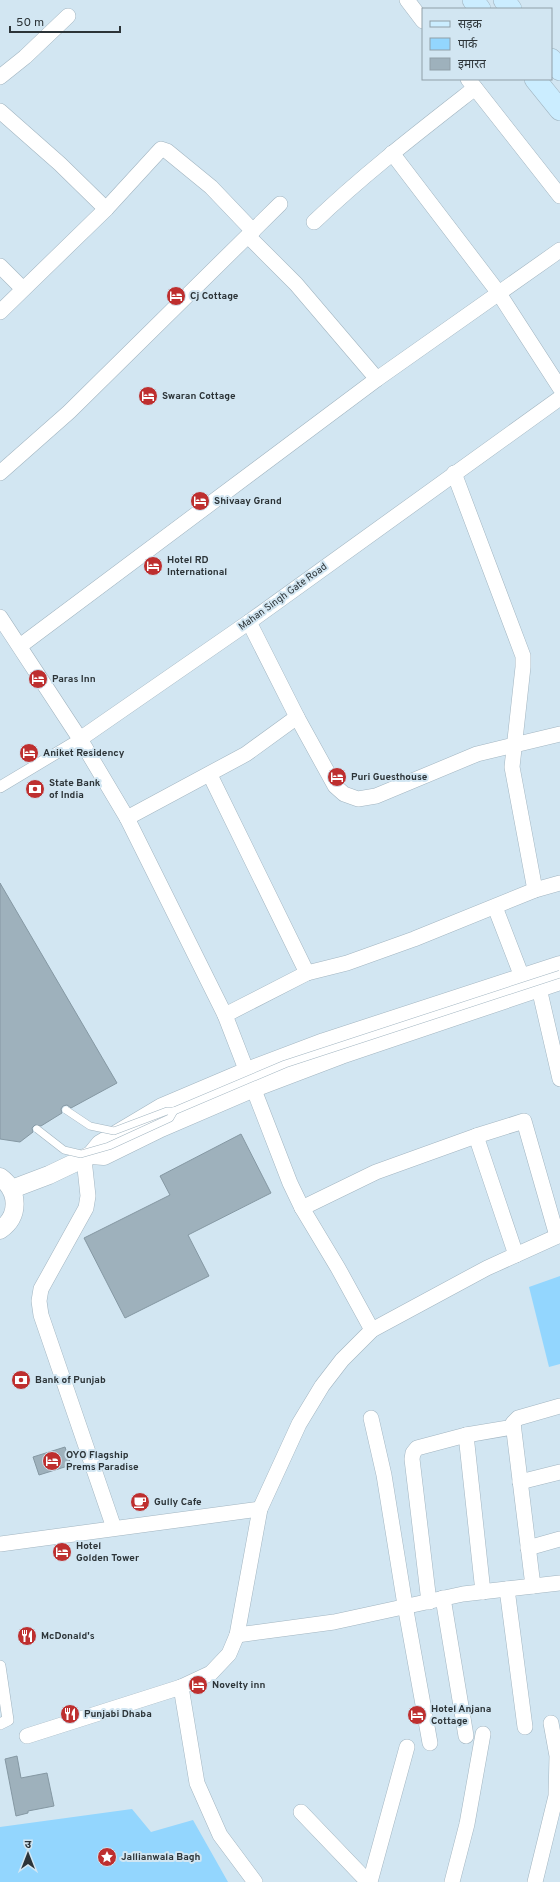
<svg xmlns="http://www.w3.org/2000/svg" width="560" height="1882" font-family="Overpass,'Noto Sans Devanagari',sans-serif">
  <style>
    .green { fill: #93d6fe }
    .building { fill: #9eb1bc; stroke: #8598a3 }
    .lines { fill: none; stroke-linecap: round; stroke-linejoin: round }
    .pedestrian-casing { stroke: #a2b5c1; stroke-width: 12 }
    .minor-casing { stroke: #a2b5c1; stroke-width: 16 }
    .tertiary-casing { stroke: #a2b5c1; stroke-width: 19 }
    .secondary-casing { stroke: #a2b5c1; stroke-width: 22 }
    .pedestrian { stroke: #fff; stroke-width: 11 }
    .minor { stroke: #fff; stroke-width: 15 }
    .tertiary { stroke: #fff; stroke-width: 18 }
    .secondary { stroke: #cbedff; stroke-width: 21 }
    .service-bridge-casing { stroke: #a2b5c1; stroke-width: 8; stroke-linecap: butt }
    .service-bridge { stroke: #fff; stroke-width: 7 }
    .labels { text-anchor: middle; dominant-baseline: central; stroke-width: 4; stroke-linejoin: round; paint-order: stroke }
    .poi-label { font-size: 10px; font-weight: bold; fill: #2c3438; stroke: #d2e6f2; text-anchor: start }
    .street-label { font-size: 10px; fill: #2c3438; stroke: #d2e6f2 }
  </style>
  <rect width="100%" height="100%" fill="#d2e6f2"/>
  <g class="green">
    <path d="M560 1276V1364L549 1367 529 1287Z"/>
    <path d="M132 1809 151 1832 193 1820 228 1882H0V1827Z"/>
  </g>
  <g class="building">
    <path d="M0 883 117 1083 71 1108 67 1105 63 1106 61 1109 62 1113 41 1126 35 1125 32 1128 33 1132 20 1142 0 1139Z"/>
    <path d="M241 1134 271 1193 188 1235 209 1276 125 1318 84 1238 170 1195 160 1176Z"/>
    <path d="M65 1447 71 1465 39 1475 33 1457Z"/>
    <path d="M17 1756 21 1778 47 1773 54 1806 28 1811V1813L16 1816 5 1759Z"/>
  </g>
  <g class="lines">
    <g class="pedestrian-casing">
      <g id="pedestrian">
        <path d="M0 787 80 739"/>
        <path d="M0 1666 8 1720 0 1724"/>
      </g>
    </g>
    <g class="minor-casing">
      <g id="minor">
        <path d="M407 0 423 21"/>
        <path d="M0 77 25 57 68 16"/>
        <path d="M468 79 560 196"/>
        <path d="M0 111 60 164 106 209"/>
        <path d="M392 153 498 292 560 388"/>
        <path d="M314 222C364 174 420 131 475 88"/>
        <path d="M248 236 296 284 377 379"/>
        <path d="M0 266 23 289"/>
        <path d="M0 312 106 209 161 149 167 151 211 187 253 231"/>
        <path d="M0 473 69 412 280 204"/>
        <path d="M454 473 523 656V667L512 767 535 890"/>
        <path d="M0 617 80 739 127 818 225 1015 290 1183 302 1208 338 1268 372 1330"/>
        <path d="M249 622 297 717 335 786 344 794 358 799 376 796 477 754 560 734"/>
        <path d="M20 646 377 379 560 250"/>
        <path d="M80 739 249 622 560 398"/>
        <path d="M210 775 307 973"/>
        <path d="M127 818 246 754 297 717"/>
        <path d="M495 907 522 977"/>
        <path d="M539 988 560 1079"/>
        <path d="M225 1015 307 973 347 963 414 939 535 890 560 883"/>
        <path d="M476 1136 516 1255"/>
        <path d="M84 1159 88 1196 86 1208 41 1289 39 1301 41 1315 114 1528"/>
        <path d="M302 1208 376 1172 476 1136 524 1121 557 1236"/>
        <path d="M371 1418 384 1475 405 1605 430 1743"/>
        <path d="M466 1435 483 1592"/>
        <path d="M520 1482 560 1472"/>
        <path d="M0 1544 260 1509"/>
        <path d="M528 1548 560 1539"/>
        <path d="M533 1586 513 1423 518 1418 560 1406"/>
        <path d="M507 1589 525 1727"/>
        <path d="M443 1598 466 1736"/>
        <path d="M429 1602 412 1459 413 1453 417 1448 466 1435 513 1427"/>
        <path d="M237 1635 334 1622 463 1594 560 1583"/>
        <path d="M181 1687 197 1783 220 1835 255 1882"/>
        <path d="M27 1736 181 1687 211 1673 229 1654 237 1635 260 1509 299 1424 322 1386 342 1360 372 1330 487 1268 560 1235"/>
        <path d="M301 1812 368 1882"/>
        <path d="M370 1882 407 1747"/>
        <path d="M452 1882 467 1824 483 1734"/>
        <path d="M535 1882 556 1796 557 1756 551 1723"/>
      </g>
    </g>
    <g class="tertiary-casing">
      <g id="tertiary">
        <path d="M91 1155 104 1156 161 1128 254 1088 341 1055 560 981"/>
        <path d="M0 1177C19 1191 20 1216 0 1230"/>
        <path d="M12 1189 49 1175 91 1155 100 1144 162 1107 247 1071 324 1042 560 965"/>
      </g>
    </g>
    <g class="secondary-casing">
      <g id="secondary">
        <path d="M473 0 480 9"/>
        <path d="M504 0 511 9"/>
        <path d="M551 59 560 70"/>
        <path d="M535 79 560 110"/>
      </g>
    </g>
    <use href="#pedestrian" class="pedestrian"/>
    <use href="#minor" class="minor"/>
    <use href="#tertiary" class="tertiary"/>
    <use href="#secondary" class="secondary"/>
    <g class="service-bridge-casing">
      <g id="service-bridge">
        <path d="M66 1110 90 1126 114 1131 167 1111H174L285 1064 560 974"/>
        <path d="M37 1129 64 1150 81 1154 109 1146 170 1118 174 1111"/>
      </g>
    </g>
    <use href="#service-bridge" class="service-bridge"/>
  </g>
  <defs>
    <g id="hotel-disc" transform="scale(1)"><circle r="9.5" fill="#be2f2f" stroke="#d2e6f2"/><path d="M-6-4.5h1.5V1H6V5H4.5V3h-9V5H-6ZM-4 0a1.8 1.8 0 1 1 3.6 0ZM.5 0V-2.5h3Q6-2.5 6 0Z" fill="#fff"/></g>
    <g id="bank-disc" transform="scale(1)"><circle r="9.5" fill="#be2f2f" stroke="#d2e6f2"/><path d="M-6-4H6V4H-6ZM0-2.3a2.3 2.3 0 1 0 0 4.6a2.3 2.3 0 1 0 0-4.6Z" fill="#fff"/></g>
    <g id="cafe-disc" transform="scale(1)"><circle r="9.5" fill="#be2f2f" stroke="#d2e6f2"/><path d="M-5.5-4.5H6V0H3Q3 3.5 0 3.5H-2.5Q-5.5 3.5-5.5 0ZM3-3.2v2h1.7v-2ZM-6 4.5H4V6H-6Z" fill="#fff"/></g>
    <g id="restaurant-disc" transform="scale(1)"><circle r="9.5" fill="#be2f2f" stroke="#d2e6f2"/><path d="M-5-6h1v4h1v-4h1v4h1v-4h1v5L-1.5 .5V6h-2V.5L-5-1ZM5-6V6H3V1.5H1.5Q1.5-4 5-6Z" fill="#fff"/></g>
    <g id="sight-disc" transform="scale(1)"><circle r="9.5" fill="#be2f2f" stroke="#d2e6f2"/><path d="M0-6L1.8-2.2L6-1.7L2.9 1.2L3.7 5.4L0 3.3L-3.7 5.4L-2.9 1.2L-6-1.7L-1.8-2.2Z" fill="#fff"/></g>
  </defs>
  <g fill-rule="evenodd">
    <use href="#hotel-disc" x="176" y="296"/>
    <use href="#hotel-disc" x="148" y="396"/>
    <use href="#hotel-disc" x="200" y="501"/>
    <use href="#hotel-disc" x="153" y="566"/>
    <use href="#hotel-disc" x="38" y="679"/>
    <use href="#hotel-disc" x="29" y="753"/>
    <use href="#hotel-disc" x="337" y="777"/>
    <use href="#bank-disc" x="35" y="789"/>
    <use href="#bank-disc" x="21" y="1380"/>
    <use href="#hotel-disc" x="52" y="1461"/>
    <use href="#cafe-disc" x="140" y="1502"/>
    <use href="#hotel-disc" x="62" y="1552"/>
    <use href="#restaurant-disc" x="27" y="1636"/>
    <use href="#hotel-disc" x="198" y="1685"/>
    <use href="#restaurant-disc" x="70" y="1714"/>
    <use href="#hotel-disc" x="417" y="1715"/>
    <use href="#sight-disc" x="107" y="1857"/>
  </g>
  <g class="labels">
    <g class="poi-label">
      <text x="190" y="296">Cj Cottage</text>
      <text x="162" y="396">Swaran Cottage</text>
      <text x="214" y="501">Shivaay Grand</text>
      <text x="167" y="560">Hotel RD<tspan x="167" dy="12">International</tspan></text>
      <text x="52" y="679">Paras Inn</text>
      <text x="43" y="753">Aniket Residency</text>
      <text x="351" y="777">Puri Guesthouse</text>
      <text x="49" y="783">State Bank<tspan x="49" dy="12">of India</tspan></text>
      <text x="35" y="1380">Bank of Punjab</text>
      <text x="66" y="1455">OYO Flagship<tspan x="66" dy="12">Prems Paradise</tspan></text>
      <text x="154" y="1502">Gully Cafe</text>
      <text x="76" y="1546">Hotel<tspan x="76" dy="12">Golden Tower</tspan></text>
      <text x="41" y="1636">McDonald's</text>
      <text x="212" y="1685">Novelty inn</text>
      <text x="431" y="1709">Hotel Anjana<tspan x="431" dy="12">Cottage</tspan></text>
      <text x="84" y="1714">Punjabi Dhaba</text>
      <text x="121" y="1857">Jallianwala Bagh</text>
    </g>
    <g class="street-label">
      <text transform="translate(283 597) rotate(-36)">Mahan Singh Gate Road</text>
    </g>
  </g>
  <rect x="422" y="8" width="130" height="72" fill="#d2e6f2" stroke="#909fa8"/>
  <rect x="430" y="21" width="20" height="6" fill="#cbedff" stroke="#909fa8"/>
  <text x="458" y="28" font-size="12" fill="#2c3438">सड़क</text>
  <rect x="430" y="38" width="20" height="12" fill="#93d6fe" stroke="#909fa8"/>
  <text x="458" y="48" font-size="12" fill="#2c3438">पार्क</text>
  <rect x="430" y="58" width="20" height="12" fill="#9eb1bc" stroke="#909fa8"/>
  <text x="458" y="68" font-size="12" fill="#2c3438">इमारत</text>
  <g transform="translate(28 1854)" stroke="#d2e6f2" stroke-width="3" paint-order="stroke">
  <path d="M0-3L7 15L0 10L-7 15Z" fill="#2c3438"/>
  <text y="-6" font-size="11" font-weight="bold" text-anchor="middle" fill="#2c3438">उ</text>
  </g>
  <path d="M10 26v6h110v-6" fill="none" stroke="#2c3438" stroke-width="2"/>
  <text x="16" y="26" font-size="12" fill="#2c3438" stroke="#d2e6f2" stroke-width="3" paint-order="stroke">50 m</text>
</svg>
